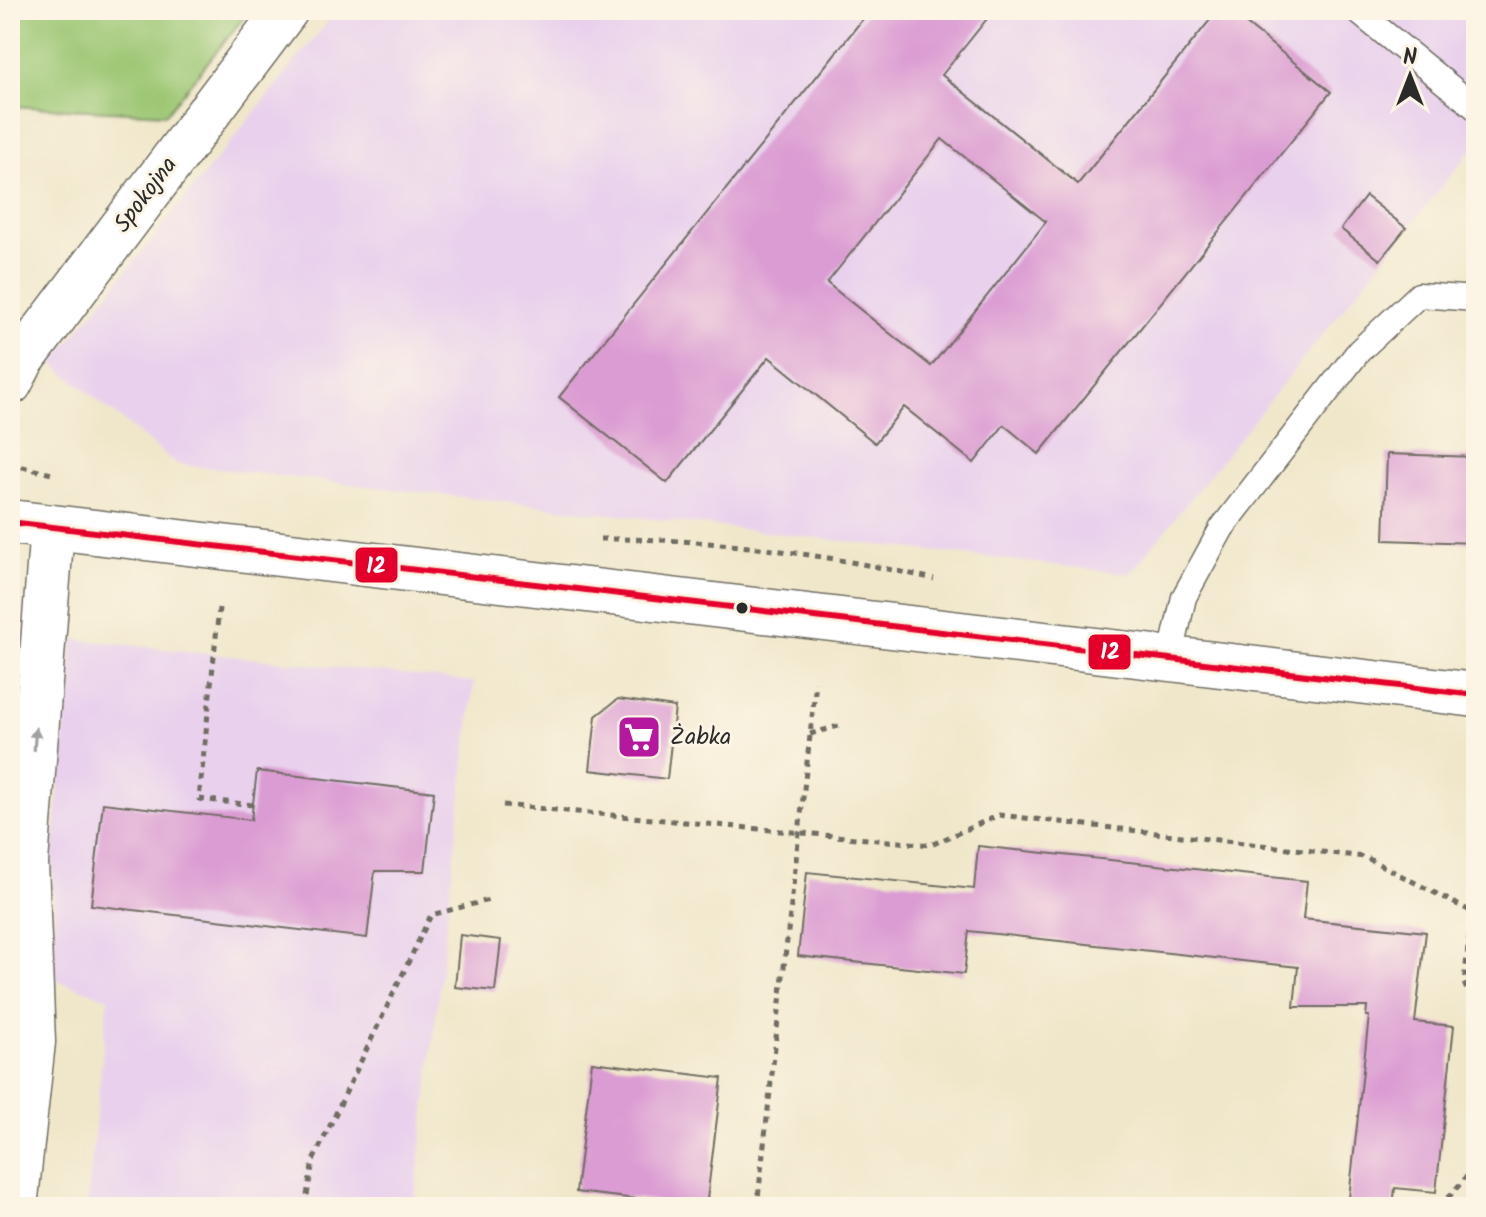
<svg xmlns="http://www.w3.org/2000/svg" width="1486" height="1217" font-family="Kalam,sans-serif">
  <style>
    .built { fill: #e9d1ed }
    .green { fill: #9dc774; stroke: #647950; stroke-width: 2 }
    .building { fill: #db9cd3; fill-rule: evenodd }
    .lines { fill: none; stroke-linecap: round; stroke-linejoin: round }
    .service-casing { stroke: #706d63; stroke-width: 27 }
    .minor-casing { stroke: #706d63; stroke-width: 47 }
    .tertiary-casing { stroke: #706d63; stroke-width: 47 }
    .path { stroke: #706d63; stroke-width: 5; stroke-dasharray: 6 6; stroke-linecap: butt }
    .service { stroke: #fff; stroke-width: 24 }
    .minor { stroke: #fff; stroke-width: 44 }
    .tertiary { stroke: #fff; stroke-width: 44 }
    .bus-1-casing { stroke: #fcf5e5; stroke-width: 12 }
    .bus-1 { stroke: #e4002b; stroke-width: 6 }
    .oneway { fill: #a0a0a0 }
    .bus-dot { fill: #2b2b2b; stroke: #fcf5e5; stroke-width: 3 }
    .labels { text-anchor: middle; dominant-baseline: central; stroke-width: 6; stroke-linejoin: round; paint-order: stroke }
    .street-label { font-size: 24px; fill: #2b2b2b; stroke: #fcf5e5 }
    .poi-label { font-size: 24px; fill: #2b2b2b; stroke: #fcf5e5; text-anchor: start }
    .line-badge { stroke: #fcf5e5; stroke-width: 3 }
    .badge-label { font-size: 22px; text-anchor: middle; font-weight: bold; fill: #fff }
  </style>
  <rect width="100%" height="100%" fill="#fcf5e5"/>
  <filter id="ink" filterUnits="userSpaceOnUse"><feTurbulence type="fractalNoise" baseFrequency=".0125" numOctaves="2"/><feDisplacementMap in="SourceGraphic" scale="16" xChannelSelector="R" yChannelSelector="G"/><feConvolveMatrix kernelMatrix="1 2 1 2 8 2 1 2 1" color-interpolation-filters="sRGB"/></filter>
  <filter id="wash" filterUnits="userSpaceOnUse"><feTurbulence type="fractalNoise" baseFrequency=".006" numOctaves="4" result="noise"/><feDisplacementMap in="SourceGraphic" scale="32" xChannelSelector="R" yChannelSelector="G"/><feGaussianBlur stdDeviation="1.8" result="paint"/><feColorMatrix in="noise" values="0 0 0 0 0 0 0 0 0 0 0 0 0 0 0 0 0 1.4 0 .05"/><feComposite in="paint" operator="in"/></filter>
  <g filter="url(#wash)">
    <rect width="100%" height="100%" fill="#f0e7ca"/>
    <g class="built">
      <path d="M337 10H1476V144L1130 574 176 464 52 363Z"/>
      <path d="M73 639 474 682 414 1207H87L108 998 56 980 52 860Z"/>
    </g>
    <path class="green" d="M10 10H250L166 114 10 106Z"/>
    <g id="blocks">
      <g class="building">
        <path d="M870 10H994L942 75 1078 184 1218 10H1229L1331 92 1039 454 1004 425 974 463 904 407 875 443 769 357 667 483 559 397ZM942 139 1046 222 931 366 827 283Z"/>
        <path d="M1366 196 1406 228 1380 260 1341 229Z"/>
        <path d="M1387 454 1476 457V543L1384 540Z"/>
        <path d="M618 699 675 707 667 779 590 770 596 716Z"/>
        <path d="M257 771 434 792 425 871H375L367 938 91 905 103 803 251 820Z"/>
        <path d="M978 846 1307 881 1303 919 1426 932 1415 1022 1454 1026 1436 1192 1395 1188 1393 1207H1348L1369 1016H1366L1367 1007H1294L1298 967 969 931 964 974 798 956 807 872 974 889Z"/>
        <path d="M460 935 501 940 495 991 455 987Z"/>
        <path d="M592 1062 722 1078 706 1207 576 1192Z"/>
      </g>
    </g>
  </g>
  <g filter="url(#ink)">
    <use href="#blocks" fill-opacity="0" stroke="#706d63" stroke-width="2"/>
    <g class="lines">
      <g class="service-casing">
        <g id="service">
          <path d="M1356 10 1476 108"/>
          <path d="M1170 659 1184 597 1222 528 1359 351 1419 295 1476 299"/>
        </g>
      </g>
      <g class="minor-casing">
        <g id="minor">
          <path d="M10 383 22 360 286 10"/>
          <path d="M15 1207 33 1042 26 862 52 528"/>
        </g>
      </g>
      <g class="tertiary-casing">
        <path id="tertiary" d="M10 522 1476 695"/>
      </g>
      <g class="path">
        <path d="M10 464 56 475"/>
        <path d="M600 539C713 538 824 554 934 579"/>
        <path d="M219 608 199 799 253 805"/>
        <path d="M810 734 842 725"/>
        <path d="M503 805 931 845 999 815 1365 857 1476 914"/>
        <path d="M1472 912 1464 983 1476 1012"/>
        <path d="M305 1207 313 1161 431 915 493 899"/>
        <path d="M757 1207 816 682"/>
        <path d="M1440 1207 1476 1166"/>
      </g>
      <use href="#service" class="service"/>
      <use href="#minor" class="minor"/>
      <use href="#tertiary" class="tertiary"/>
      <g class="bus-1-casing">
        <path id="bus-1" d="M10 522 1476 695"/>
      </g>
      <use href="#bus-1" class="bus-1"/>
    </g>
    <defs><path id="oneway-solid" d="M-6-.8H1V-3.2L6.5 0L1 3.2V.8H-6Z" transform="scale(2)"/></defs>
    <use class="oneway" href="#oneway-solid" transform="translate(35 739) rotate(-86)"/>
  </g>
  <defs>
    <g id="supermarket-square" transform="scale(2.3)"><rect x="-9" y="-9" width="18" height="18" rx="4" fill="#b5179e" stroke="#fcf5e5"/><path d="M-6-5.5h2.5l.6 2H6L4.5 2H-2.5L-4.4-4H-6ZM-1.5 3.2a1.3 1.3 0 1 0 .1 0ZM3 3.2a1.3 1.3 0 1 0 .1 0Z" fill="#fff"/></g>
  </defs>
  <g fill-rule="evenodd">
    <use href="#supermarket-square" x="639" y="737"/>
  </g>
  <circle class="bus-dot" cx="742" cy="608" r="7"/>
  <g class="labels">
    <g class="street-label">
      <text transform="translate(146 195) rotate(-53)">Spokojna</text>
    </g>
    <g class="poi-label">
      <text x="670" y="737">Żabka</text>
    </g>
  </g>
  <g class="line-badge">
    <rect x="354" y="546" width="45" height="38" rx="8" fill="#e4002b"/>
    <rect x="1087" y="633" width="45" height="38" rx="8" fill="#e4002b"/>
  </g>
  <g class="badge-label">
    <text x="376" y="573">12</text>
    <text x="1110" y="659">12</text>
  </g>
  <rect width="1486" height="1217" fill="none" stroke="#fcf5e5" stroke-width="40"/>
  <g transform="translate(1410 76)" stroke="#fcf5e5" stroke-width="6" paint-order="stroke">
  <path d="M0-6L14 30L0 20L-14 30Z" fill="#2b2b2b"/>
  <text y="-12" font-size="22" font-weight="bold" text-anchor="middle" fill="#2b2b2b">N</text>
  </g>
</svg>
